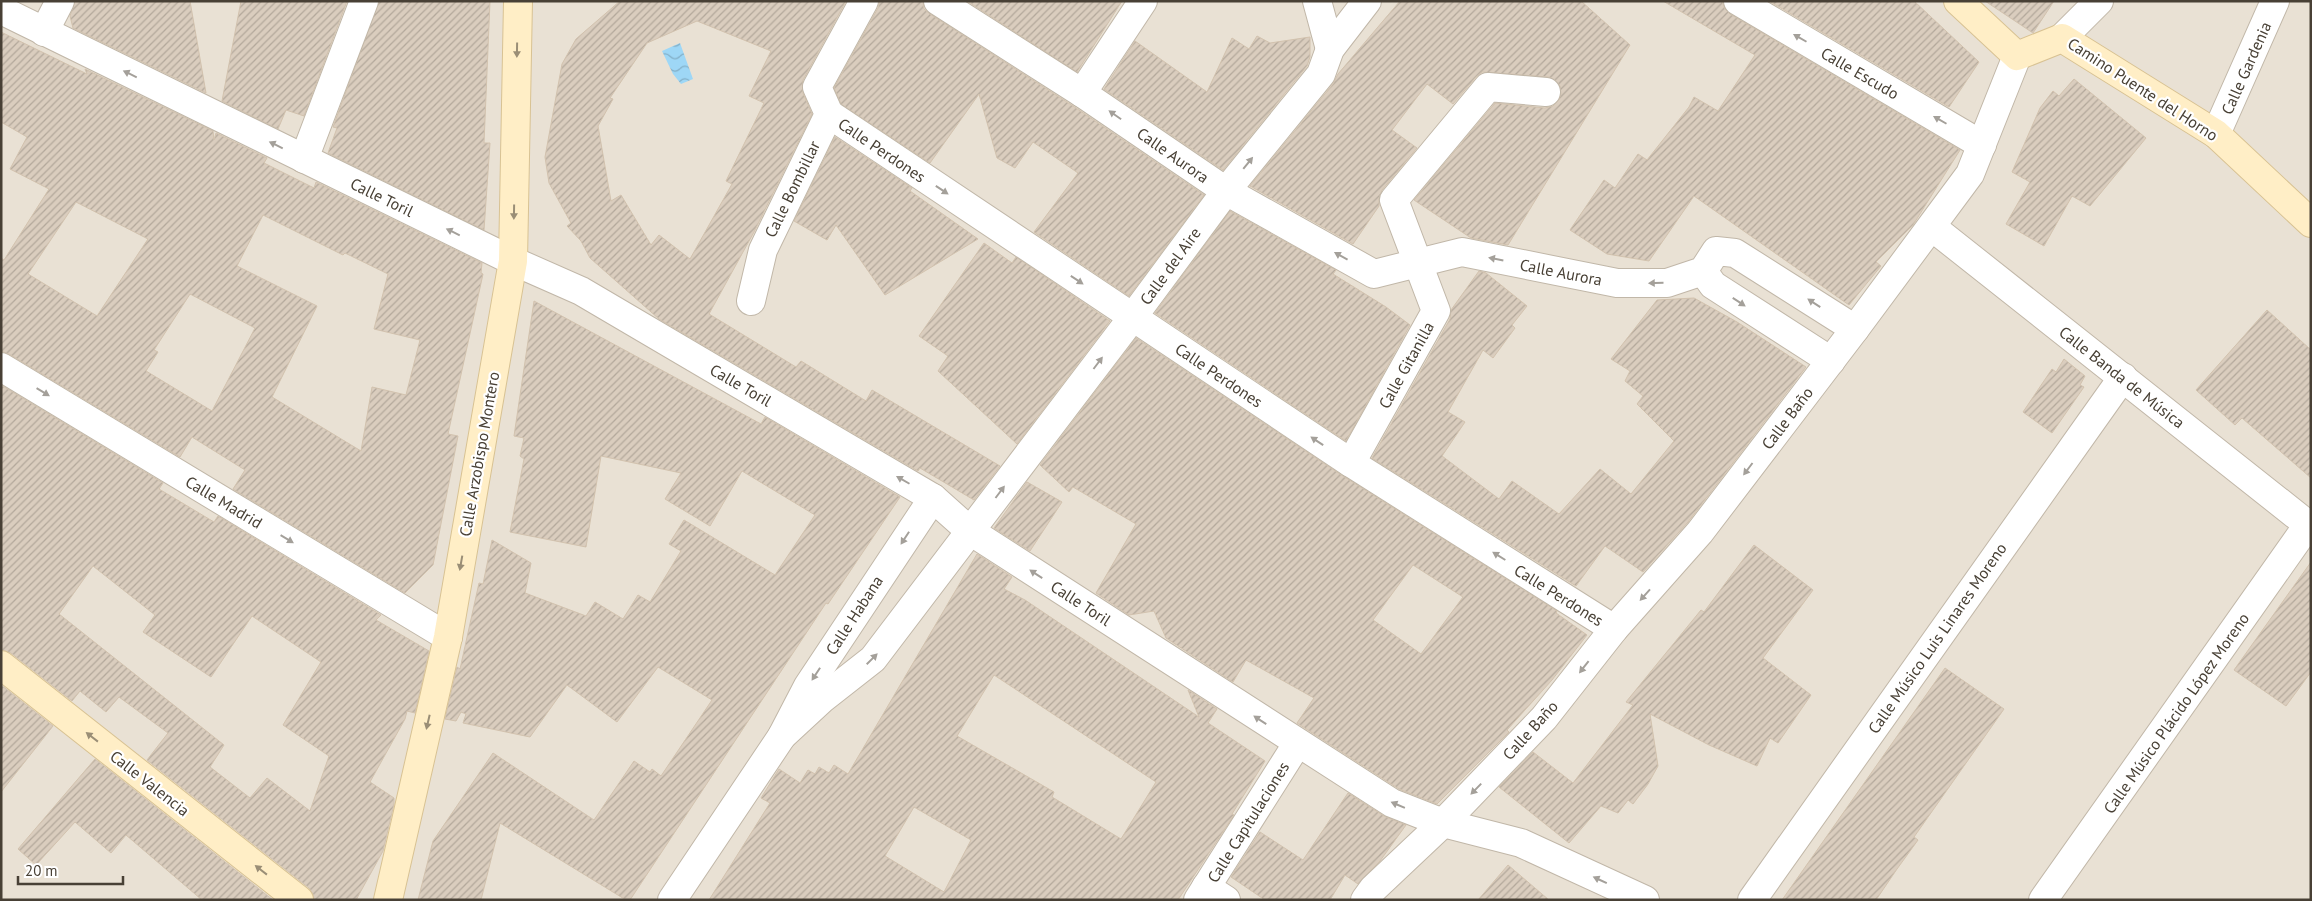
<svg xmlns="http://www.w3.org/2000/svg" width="2312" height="901" font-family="'PT Sans',sans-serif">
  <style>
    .residential { fill: #e9e1d4 }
    .water { fill: url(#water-waves) }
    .building { fill: url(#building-hatch); stroke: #d2c2ae; fill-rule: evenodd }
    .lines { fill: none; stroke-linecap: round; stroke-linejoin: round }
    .street-casing { stroke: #c1b7a8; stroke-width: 30 }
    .secondary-casing { stroke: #d8c293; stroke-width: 30 }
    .street { stroke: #fff; stroke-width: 28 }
    .secondary { stroke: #ffeec6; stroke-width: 28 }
    .oneway { fill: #a4a09a }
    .oneway2 { fill: #9a8e76 }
    .labels { text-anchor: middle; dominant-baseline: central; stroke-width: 4.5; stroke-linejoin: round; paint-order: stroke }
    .street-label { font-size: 16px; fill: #484035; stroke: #fff }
  </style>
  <defs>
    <pattern id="water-waves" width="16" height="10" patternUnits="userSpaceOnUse" patternTransform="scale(1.25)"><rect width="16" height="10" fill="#9ed7f6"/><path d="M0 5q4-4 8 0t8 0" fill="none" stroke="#83b0c8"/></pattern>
    <pattern id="building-hatch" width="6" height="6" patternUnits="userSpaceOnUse" patternTransform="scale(1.25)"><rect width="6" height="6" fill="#dacdbe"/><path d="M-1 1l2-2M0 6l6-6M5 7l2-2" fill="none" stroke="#b3a89b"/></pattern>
  </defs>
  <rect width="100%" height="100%" fill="#f4f0e6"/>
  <rect class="residential" x="1" y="1" width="2310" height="899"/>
  <path class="water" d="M680 43 693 79 681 84 673 74 662 51Z"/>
  <g class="building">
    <path d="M75 1H190L206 93 73 28 70 16Z"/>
    <path d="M241 1H347L304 116 286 110 278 129 222 101Z"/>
    <path d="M379 1H490L484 143H490L484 230 328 153 337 128 333 127Z"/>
    <path d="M620 1H846L803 80V93L812 114 754 232 709 314 796 367 801 361 866 401 872 390 1000 466 974 500 920 468 918 471 659 319 590 258 581 241 567 226 571 223 549 183 545 157 562 64 576 39ZM697 21 771 51 749 96 764 103 726 181 732 184 690 259 659 235 651 245 621 195 611 201 598 126 613 99 610 98 647 43Z"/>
    <path d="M880 1H923L924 9 930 14 1073 106 1204 195 1129 296 1034 232 1078 173 1033 142 1015 168 997 158 979 94 930 163 841 104 834 88 878 8Z"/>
    <path d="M967 1H1122L1077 72Z"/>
    <path d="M1400 1H1581L1630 45 1508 245 1471 238 1414 200 1495 103 1545 108 1553 106 1558 101 1561 94 1560 86 1555 80 1548 77 1482 72 1476 77 1453 104 1427 84 1392 130 1417 148 1382 190 1379 198V206L1353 244 1250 186 1333 84 1338 74Z"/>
    <path d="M1663 1H1722L1725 9 1730 14 1960 150 1913 225 1876 262 1881 266 1849 305 1694 196 1649 261 1607 254 1570 230 1604 180 1615 188 1638 154 1647 160 1689 107 1694 97 1718 111 1755 55Z"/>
    <path d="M1769 1H1914L1979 62 1949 107Z"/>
    <path d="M1985 1H2054L2033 33Z"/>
    <path d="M1 32 87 74 85 69 213 131 214 140 216 133 267 158 264 163 314 188 316 182 482 263 481 273 483 274 448 434 458 436 433 565 405 593 233 489 245 470 192 437 180 457 9 354 1 351V258L4 260 49 189 10 169 27 137 1 122ZM76 202 148 239 97 316 28 274ZM263 215 343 255 345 253 388 274 374 329 420 340 406 395 372 387 361 451 272 397 317 306 237 266ZM190 294 255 328 212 411 146 371 158 352 154 350Z"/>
    <path d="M1257 36 1270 43 1310 37V57L1307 66 1223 170 1104 89 1135 41 1207 92 1232 38 1249 49Z"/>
    <path d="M2074 79 2146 138 2090 206 2072 196 2044 246 2006 224 2030 182 2012 172 2040 108 2053 91 2059 96Z"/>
    <path d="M835 137 912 188 910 191 978 239 885 295 836 225 827 240 794 221Z"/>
    <path d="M1230 211 1336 270 1333 274 1386 307 1410 325 1346 441 1155 313Z"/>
    <path d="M984 243 1012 263 1016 257 1110 321 1017 444 938 371 948 356 919 336Z"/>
    <path d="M1479 271 1486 273 1527 306 1512 325 1515 328 1493 358 1483 350 1448 412 1465 422 1442 456 1499 499 1512 481 1559 514 1600 469 1631 494 1674 441 1637 404 1643 396 1625 381 1630 371 1611 359 1657 300 1694 298 1737 322 1806 367 1688 522 1643 572 1605 546 1576 586 1372 458 1450 319 1451 310Z"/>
    <path d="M534 301 761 424 765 417 900 497 828 604 826 603 630 900H626L500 823 481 900H418L433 841 493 753 594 820 634 761 650 772 652 769 661 776 712 700 658 667 617 722 567 685 530 737 463 723 466 714 461 712 456 721 445 719 457 667 460 669 479 583 483 584 492 540 531 563 525 593 586 616 595 602 623 619 638 595 650 602 681 551 669 544 684 520 775 575 815 515 742 471 710 526 665 499 681 473 601 456 586 547 510 532 524 459 520 456 524 438 514 436Z"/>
    <path d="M2267 310 2311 350V478L2242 418 2235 425 2196 390Z"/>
    <path d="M1136 338 1343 476 1557 611 1556 613 1587 635 1552 680 1507 730 1509 732 1437 804 1399 789 1297 723 1314 698 1246 660 1233 682 1166 638 1154 611 1129 615 1096 593 1136 524 1073 487 1069 492 1040 465ZM1413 565 1463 597 1421 654 1373 620Z"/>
    <path d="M2064 359 2085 376 2080 385 2084 387 2052 433 2023 412 2052 369 2056 372Z"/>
    <path d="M1 385 163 483 159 489 214 522 218 516 381 615 376 620 429 651 415 713 407 711 405 719 370 782 394 798V804L383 851 356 900H314L313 894 309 888 147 760 168 733 119 697 106 712 80 691 72 701 11 653 1 650ZM93 566 155 615 143 632 211 677 252 616 321 662 283 725 329 756 310 811 267 778 250 798 210 767 224 745 59 614Z"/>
    <path d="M1027 482 1062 502 1030 551 994 528Z"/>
    <path d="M1754 545 1813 590 1763 658 1811 695 1778 743 1770 738 1757 766 1709 745 1650 714 1658 766 1648 784 1633 804 1628 800 1618 813 1601 806 1569 843 1499 787 1533 752 1573 783 1633 705 1626 702 1701 610 1704 612Z"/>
    <path d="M977 554 1012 577 1004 589 1025 600 1199 717 1188 690 1217 709 1208 723 1265 761 1232 814 1234 815 1178 900H709L770 803 761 798 779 769 800 783 808 770 815 774 819 767 829 773 834 765 848 774ZM994 675 1156 782 1121 839 1052 797 1054 792 957 736ZM914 807 971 840 944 892 885 856Z"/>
    <path d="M2311 562V672L2286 706 2234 670Z"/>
    <path d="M1945 668 2004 709 1914 837 1918 840 1897 869 1876 900H1782Z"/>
    <path d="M1 685 53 726 1 792Z"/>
    <path d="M95 759 273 900H202L126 835 111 853 75 822 36 865 18 849Z"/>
    <path d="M1348 793 1384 816 1406 825 1380 861 1358 884 1345 875 1330 900H1265L1231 877 1260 832 1303 860Z"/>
    <path d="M1508 865 1549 900H1478Z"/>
  </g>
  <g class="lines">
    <g class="street-casing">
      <g id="street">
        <path d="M938 1 1082 93 1226 191 1374 274 1462 252 1617 283H1667L1703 271 1716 251 1735 253 1855 329"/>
        <path d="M1317 1 1330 49"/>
        <path d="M1738 1 1982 145"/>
        <path d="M1 10 513 261 581 291 933 498 970 531 1392 803 1443 823 1521 843 1645 900"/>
        <path d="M44 32 60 1"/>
        <path d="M2062 38 2099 1"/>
        <path d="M1082 93 1143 1"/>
        <path d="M829 114 1351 463 1614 629"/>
        <path d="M2216 134 2275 1"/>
        <path d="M304 159 364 1"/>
        <path d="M1932 227 2311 527"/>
        <path d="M1703 271 1713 285 1831 361"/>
        <path d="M751 301 763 250 829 114 817 87 864 1"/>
        <path d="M1 367 448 637"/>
        <path d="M1351 463 1436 311 1394 200 1488 87 1546 92"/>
        <path d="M782 736 822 699 873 659 1132 318 1226 191 1321 74 1330 49 1367 1"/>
        <path d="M1206 887 1226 900"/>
        <path d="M672 900 782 736 808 686 933 498"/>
        <path d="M1198 900 1297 744"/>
        <path d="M1365 900 1373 889 1443 823 1544 718 1614 629 1700 532 1855 329 1970 174 2017 56"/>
        <path d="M1752 900 2123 377"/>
        <path d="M2043 900 2308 525"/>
      </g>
    </g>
    <g class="secondary-casing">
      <g id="secondary">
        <path d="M1958 1 2017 56 2062 38 2216 134 2311 223"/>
        <path d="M1 665 299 900"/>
        <path d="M388 900 448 637 513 261 518 1"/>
      </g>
    </g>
    <use href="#street" class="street"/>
    <use href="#secondary" class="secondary"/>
  </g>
  <defs><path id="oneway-solid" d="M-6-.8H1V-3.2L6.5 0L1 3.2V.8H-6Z" transform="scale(1.25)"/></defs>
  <g class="oneway">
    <use href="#oneway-solid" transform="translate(1800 38) rotate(-150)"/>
    <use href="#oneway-solid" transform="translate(130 74) rotate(-154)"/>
    <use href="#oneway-solid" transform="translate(1115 115) rotate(-145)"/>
    <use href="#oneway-solid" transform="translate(1940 120) rotate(-150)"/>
    <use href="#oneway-solid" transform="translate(276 145) rotate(-154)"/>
    <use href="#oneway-solid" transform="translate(1248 163) rotate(-51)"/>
    <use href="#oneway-solid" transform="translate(942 190) rotate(34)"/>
    <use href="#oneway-solid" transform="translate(453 232) rotate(-154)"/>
    <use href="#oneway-solid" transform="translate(1341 256) rotate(-151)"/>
    <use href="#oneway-solid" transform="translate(1496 259) rotate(-169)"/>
    <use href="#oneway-solid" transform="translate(1077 280) rotate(34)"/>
    <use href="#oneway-solid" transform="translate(1656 283) rotate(179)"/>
    <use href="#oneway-solid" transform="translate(1739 302) rotate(33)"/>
    <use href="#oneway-solid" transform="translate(1814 303) rotate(-147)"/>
    <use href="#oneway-solid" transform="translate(1098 363) rotate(-53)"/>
    <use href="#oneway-solid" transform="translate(43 392) rotate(31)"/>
    <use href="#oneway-solid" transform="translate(1317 441) rotate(-146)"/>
    <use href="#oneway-solid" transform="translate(1748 469) rotate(127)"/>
    <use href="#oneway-solid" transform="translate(903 480) rotate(-150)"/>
    <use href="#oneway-solid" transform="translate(1000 492) rotate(-53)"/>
    <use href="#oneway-solid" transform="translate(905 538) rotate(123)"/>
    <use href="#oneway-solid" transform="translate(287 539) rotate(31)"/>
    <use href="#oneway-solid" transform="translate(1499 556) rotate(-148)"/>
    <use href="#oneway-solid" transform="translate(1036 574) rotate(-147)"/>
    <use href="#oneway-solid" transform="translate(1645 595) rotate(132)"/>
    <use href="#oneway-solid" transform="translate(872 659) rotate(-45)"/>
    <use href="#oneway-solid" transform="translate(1584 667) rotate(128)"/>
    <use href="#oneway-solid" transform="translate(816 674) rotate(123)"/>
    <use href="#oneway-solid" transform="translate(1260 720) rotate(-147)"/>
    <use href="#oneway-solid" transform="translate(1476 789) rotate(134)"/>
    <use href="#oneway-solid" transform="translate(1398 805) rotate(-157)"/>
    <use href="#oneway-solid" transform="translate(1600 880) rotate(-155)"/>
  </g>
  <g class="oneway2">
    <use href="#oneway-solid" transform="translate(517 50) rotate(91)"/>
    <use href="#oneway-solid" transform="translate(514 212) rotate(91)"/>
    <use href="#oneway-solid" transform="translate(461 563) rotate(100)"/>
    <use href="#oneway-solid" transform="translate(428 722) rotate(103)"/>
    <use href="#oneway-solid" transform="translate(92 737) rotate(-142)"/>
    <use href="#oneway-solid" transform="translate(261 870) rotate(-142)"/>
  </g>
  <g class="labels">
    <g class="street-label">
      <text transform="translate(2246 68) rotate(-66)">Calle Gardenia</text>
      <text transform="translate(1860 73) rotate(30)">Calle Escudo</text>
      <text transform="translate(2143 89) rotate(33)">Camino Puente del Horno</text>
      <text transform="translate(882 150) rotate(34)">Calle Perdones</text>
      <text transform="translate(1173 155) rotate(35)">Calle Aurora</text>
      <text transform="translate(792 189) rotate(-64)">Calle Bombillar</text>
      <text transform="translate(382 197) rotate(26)">Calle Toril</text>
      <text transform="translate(1170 266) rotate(-54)">Calle del Aire</text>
      <text transform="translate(1561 272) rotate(11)">Calle Aurora</text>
      <text transform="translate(1406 365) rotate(-61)">Calle Gitanilla</text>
      <text transform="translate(1219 375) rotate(34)">Calle Perdones</text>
      <text transform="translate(2122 377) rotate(38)">Calle Banda de Música</text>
      <text transform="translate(741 385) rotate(30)">Calle Toril</text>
      <text transform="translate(1787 418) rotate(-53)">Calle Baño</text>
      <text transform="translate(479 454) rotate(-80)">Calle Arzobispo Montero</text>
      <text transform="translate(224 502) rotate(31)">Calle Madrid</text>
      <text transform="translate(1559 595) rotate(32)">Calle Perdones</text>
      <text transform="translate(1081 603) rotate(33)">Calle Toril</text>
      <text transform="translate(854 615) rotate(-57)">Calle Habana</text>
      <text transform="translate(1937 638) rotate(-55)">Calle Músico Luis Linares Moreno</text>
      <text transform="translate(2176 713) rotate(-55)">Calle Músico Plácido López Moreno</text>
      <text transform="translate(1530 730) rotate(-48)">Calle Baño</text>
      <text transform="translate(150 783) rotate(38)">Calle Valencia</text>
      <text transform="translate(1248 822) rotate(-58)">Calle Capitulaciones</text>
    </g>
  </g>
  <rect width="2312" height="901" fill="none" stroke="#484035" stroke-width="5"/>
  <path d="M18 876v8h105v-8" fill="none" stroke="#484035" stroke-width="2.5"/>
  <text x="25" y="876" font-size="15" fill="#484035" stroke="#ffffff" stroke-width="4" paint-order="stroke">20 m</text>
</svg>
